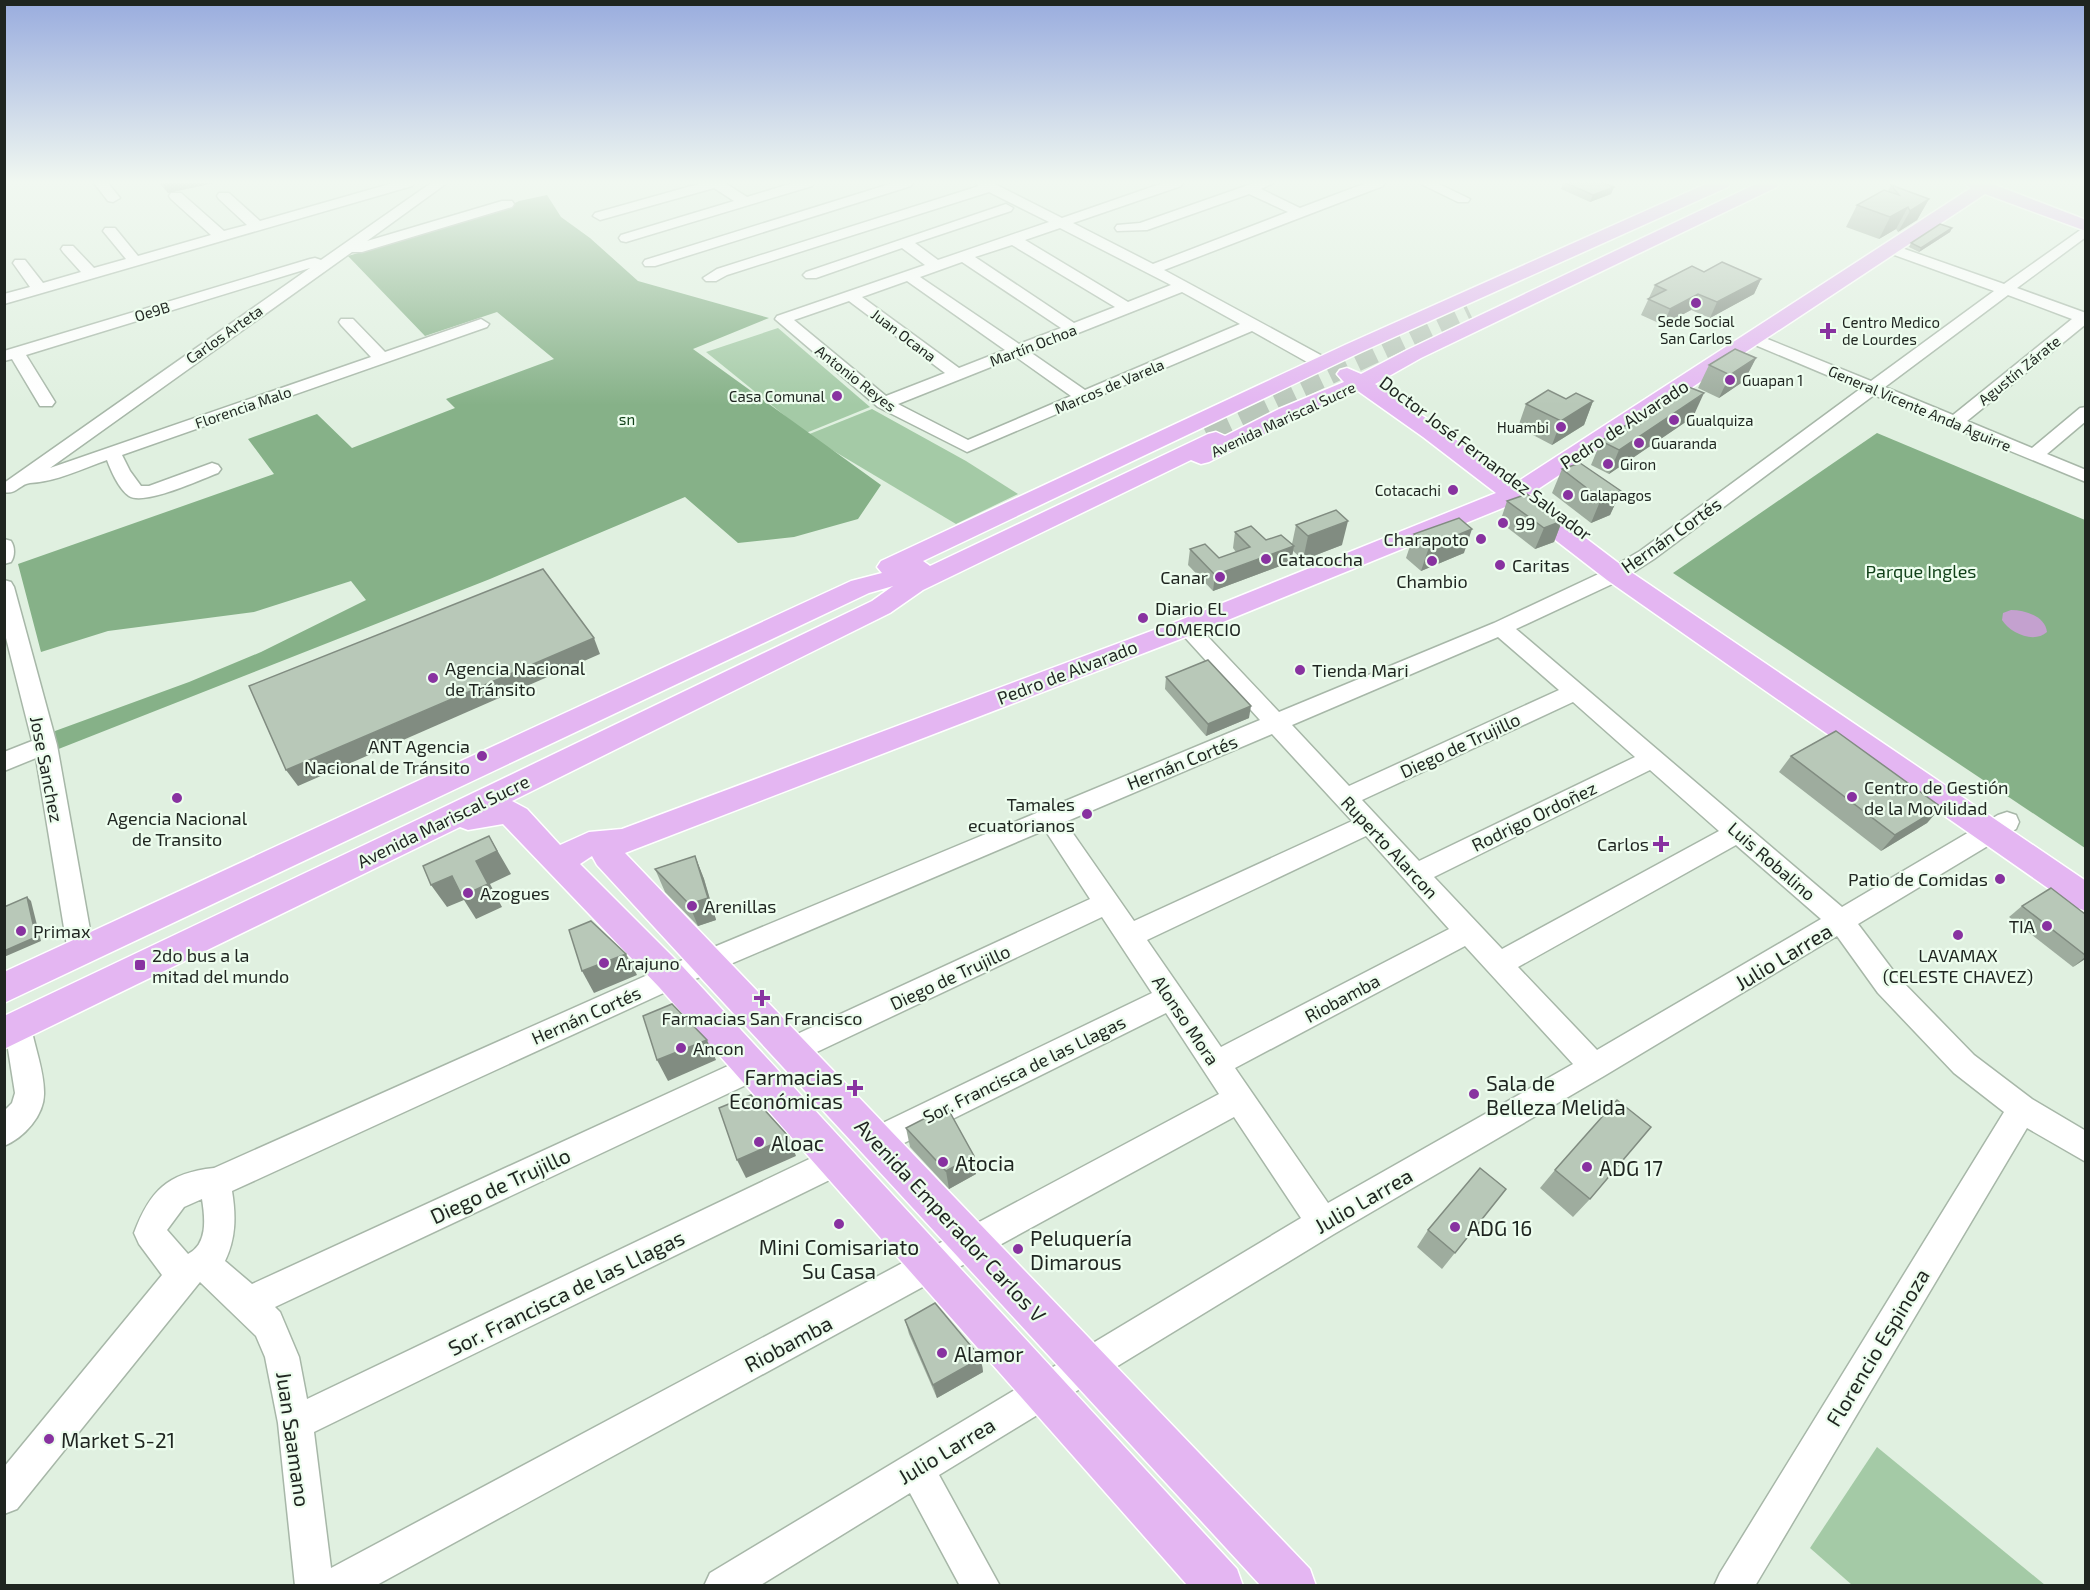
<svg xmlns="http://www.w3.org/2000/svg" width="2090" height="1590" font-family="'Exo 2',sans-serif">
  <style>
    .green { fill: #a4caa6 }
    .forest { fill: #86b188 }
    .water { fill: #c4a1cf }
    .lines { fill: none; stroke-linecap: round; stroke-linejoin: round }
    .major-tunnel-far1 { stroke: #b9c7ba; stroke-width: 20; stroke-dasharray: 20 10; stroke-linecap: butt }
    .major-tunnel { stroke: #b9c7ba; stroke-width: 25; stroke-dasharray: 25 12; stroke-linecap: butt }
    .minor-casing { stroke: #a7b7a8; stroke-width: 3 }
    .major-casing { stroke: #fff; stroke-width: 3 }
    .minor { fill: #fff; fill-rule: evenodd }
    .major { fill: #e4b6f2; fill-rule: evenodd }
    .wall { fill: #9eac9e }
    .shaded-wall { fill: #818c81 }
    .building { fill: #b8c8b8; stroke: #818c81; stroke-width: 1.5 }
    .poi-dot { fill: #8832a0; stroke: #edfdee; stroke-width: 2 }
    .labels { text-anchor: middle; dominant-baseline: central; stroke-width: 4.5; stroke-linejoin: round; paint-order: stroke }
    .far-street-label { font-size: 15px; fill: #1f2520; stroke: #edfdee }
    .far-poi-label { font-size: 15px; fill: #1f2520; stroke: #edfdee; text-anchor: start }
    .far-park-label { font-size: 15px; fill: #114119; stroke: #edfdee }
    .street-label { font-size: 18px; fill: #1f2520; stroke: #edfdee }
    .poi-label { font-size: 18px; fill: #1f2520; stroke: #edfdee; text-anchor: start }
    .park-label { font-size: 18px; fill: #114119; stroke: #edfdee }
    .near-street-label { font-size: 21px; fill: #1f2520; stroke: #edfdee }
    .near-poi-label { font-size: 21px; fill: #1f2520; stroke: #edfdee; text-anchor: start }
  </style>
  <rect width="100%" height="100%" fill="#e0f0e0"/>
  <g class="green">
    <path d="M778 328 870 407 806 433 706 352Z"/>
    <path d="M872 409 966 461 1018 494 956 524 807 435Z"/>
    <path d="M1877 1447 2045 1585H1852L1810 1548Z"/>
  </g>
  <g class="forest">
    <path d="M547 195 561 217 590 238 638 281 769 318 693 349 881 485 858 519 794 537 738 543 685 497 490 579 56 750 55 731 189 682 261 652 366 600 351 581 254 612 108 631 41 652 18 564 274 474 248 439 317 414 352 448 455 408 446 399 554 359 497 312 425 336 348 256 501 210 519 201Z"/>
    <path d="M1877 433 2085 520V848L1673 573Z"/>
  </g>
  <path class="water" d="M2011 610C2025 610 2045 616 2047 632 2034 644 2010 633 2002 620L2003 613Z"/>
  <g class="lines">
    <path class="major-tunnel-far1" d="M1248 413 1468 309"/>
    <path class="major-tunnel" d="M1206 433 1251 412"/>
    <g class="minor-casing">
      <g id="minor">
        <path d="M94 183H108L120 198 113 202 108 201Z"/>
        <path d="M393 183H414L412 186 4 304V294L30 287 13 263 15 260H25L43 283 81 272 63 252 61 249 63 246H73L94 268 126 259 103 231 105 228H115L138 256 211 235 171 199 169 196 171 193H181L224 231 247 225 219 199 217 196 219 193H229L260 221Z"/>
        <path d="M431 183H447L367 241 502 201H512L514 204 512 207 362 252H352L50 468 371 357 341 325 339 322 341 319H353L385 352 481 319 489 324 487 327 122 455 130 471 141 486H149L212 463 218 465 221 469 218 473C202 479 144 506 129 496 119 489 111 471 107 460 82 469 55 482 30 483 20 484 16 495 4 492V483L310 268 26 355 55 402 52 406H40L12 359 4 361V351L310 259 315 258 321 260Z"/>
        <path d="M702 183H725L747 197 793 183H814L812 186 626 242 621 241 619 238 621 235 734 201 714 188 600 220 593 216 595 213Z"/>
        <path d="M893 183H913L911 186 655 266H645L643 263 645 260Z"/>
        <path d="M976 183H993L1062 218 1163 183H1183L1181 186 1073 223 1153 264 1288 212 1249 194 1147 230 1117 231 1115 228 1117 225 1140 223 1254 183H1273L1261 189 1300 208 1366 183H1385L1383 186 1164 270 1328 359 1330 363 1328 367H1316L1252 331 967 452 878 407 775 319 777 316 925 265 902 248 816 278H806L803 275 806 272 1006 204 1013 208 1011 211 915 243 938 260 1049 222 989 192 727 275 716 281H706L703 278 717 269 979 186ZM1060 228 1171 285 1128 302 1025 240ZM1012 245 1115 307 1074 323 975 257ZM962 262 1061 328 1019 344 920 277ZM907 281 1005 350 959 368 862 297ZM1182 292 1240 324 1085 390 1030 352ZM849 301 945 373 886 396 794 320ZM1016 357 1071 396 968 440 898 404Z"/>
        <path d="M1419 183H1437L1470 199 1468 202H1458Z"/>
        <path d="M2086 226V237L2017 288 2086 313V324L1967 421 2032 448 2080 408 2086 407V421L2047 454 2086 470V482L1874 395 1654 559 1623 579 1516 629 1842 907 1998 815 2007 812 2016 815 2019 822 2016 829 1858 924 1898 977 1974 1055 2032 1099 2086 1131V1162L2027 1128 1755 1586H1714L1720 1573 2004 1112 1954 1073 1878 993 1837 936 1604 1076 1334 1234 939 1475 1000 1586H960L910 1493 759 1586H704L710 1573 1301 1218 1234 1117 375 1586H295L278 1423 265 1357 256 1336 200 1282 17 1509 4 1514V1467L162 1275 139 1244 134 1233C150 1191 167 1173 214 1168L661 969 1260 720 1180 632 1176 627 1180 622 1187 620 1194 622 1279 712 1494 623 1609 569 1640 551 1860 389 1748 342 1746 339 1748 336H1760L1871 381 1994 291 1886 252 1884 249 1886 246H1896L2004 284ZM2008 295 2072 319 1953 415 1885 387ZM1498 637 1559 690 1349 786 1292 725ZM1573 702 1635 757 1419 861 1362 800ZM1272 734 1352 821 1134 921 1065 822ZM1650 770 1719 831 1502 949 1434 877ZM1045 830 1090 899 782 1041 778 1050 782 1059 792 1063 802 1059 1102 917 1152 993 866 1131 862 1141 866 1151 877 1155 888 1151 1166 1013 1219 1094 331 1568 314 1432 848 1171 852 1161 848 1151 837 1146 826 1151 307 1399 299 1357 280 1312 275 1307 763 1077 767 1068 763 1059 753 1055 743 1059 252 1284 225 1261C236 1238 236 1216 232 1191L681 985ZM1366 836 1449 929 1221 1047 1147 940ZM1736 845 1821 919 1597 1050 1518 967ZM1465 946 1573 1064 1328 1203 1235 1068ZM202 1199C205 1218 208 1244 188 1254L167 1230 184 1207Z"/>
        <path d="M4 539 11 541C15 547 15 556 11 562L4 564Z"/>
        <path d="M4 580 11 582 14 587 57 745 94 952 90 960 81 963 72 960 68 952 36 758 4 771V752L32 741 4 630Z"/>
        <path d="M17 1014 27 1018 31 1027C35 1048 44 1071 44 1092 45 1115 24 1138 4 1146V1111L12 1103 15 1093 4 1024 7 1018Z"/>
      </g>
    </g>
    <g class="major-casing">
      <path id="major" d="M1708 183H1730L1728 187 1361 352 923 561 930 566 1208 434 1216 432 1225 436 1279 409 1344 382 1337 374 1340 370 1347 368 1361 374 1407 350 1758 183H1779L1777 187 1421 358 1375 384 1439 427 1514 484 1971 188 1964 183H1990L2086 220V231L1985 194 1529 495 1625 568 2086 881V911L2075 907 1607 580 1510 505 1196 633 625 853 1310 1569 1316 1586H1261L597 865 592 856 580 864 683 967 1237 1569 1243 1586H1188L659 987 503 824 468 830 460 827 4 1049V1016L421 818 872 601 893 586 869 593 4 1003V972L851 581 882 573 877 567 881 561 1347 344ZM1358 391 1423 437 1496 493 1178 621 622 829 589 832 560 845 527 809 512 801 890 613 923 590 1191 460 1201 464 1209 462 1295 419Z"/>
    </g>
    <use href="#minor" class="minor"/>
    <use href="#major" class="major"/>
  </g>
  <g class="wall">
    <path d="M159 183H214L168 193Z"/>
    <path d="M1563 183H1604L1614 187 1611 194 1590 202 1561 189Z"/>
    <path d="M1891 185 1929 199 1917 220 1898 232 1896 229 1879 239 1846 227 1857 205 1888 191Z"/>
    <path d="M1952 228 1950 232 1919 252 1909 247 1911 243Z"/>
    <path d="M1704 272 1761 279 1754 294 1710 318 1691 310 1663 325 1641 315 1655 285Z"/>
    <path d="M1756 358 1744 381 1719 398 1698 388 1709 365Z"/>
    <path d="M1566 399 1593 401 1584 425 1552 445 1518 427 1526 404Z"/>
    <path d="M1667 399 1693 417 1609 474 1591 465 1601 441Z"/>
    <path d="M1562 469 1621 491 1610 515 1591 523 1552 493Z"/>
    <path d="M1507 501 1562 521 1554 542 1535 549 1500 522Z"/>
    <path d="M1296 525 1342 545 1303 560 1293 551 1291 562 1213 591 1188 565 1190 549 1219 558 1236 552 1233 548 1235 532 1266 540 1292 544Z"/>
    <path d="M1414 534 1464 553 1421 571 1406 558Z"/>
    <path d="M1166 677 1249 718 1206 736 1165 689Z"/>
    <path d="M1791 756 1941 807 1927 823 1881 851 1779 772Z"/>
    <path d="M695 856 704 879 716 920 698 926 665 892 655 869Z"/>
    <path d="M2022 906 2085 914V959L2073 967 2009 917Z"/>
    <path d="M906 1128 974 1156 976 1174 949 1189 910 1147Z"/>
    <path d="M1555 1170 1590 1199 1573 1217 1540 1188Z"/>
    <path d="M1506 1189 1442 1269 1417 1247 1428 1230Z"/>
    <path d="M905 1320 981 1358 983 1372 937 1398 909 1334Z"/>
  </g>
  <g class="shaded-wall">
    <path d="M162 183H214L168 193Z"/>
    <path d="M1614 187 1611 194 1590 202 1593 195Z"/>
    <path d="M1929 199 1917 220 1898 232 1910 211Z"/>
    <path d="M1908 207 1896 229 1879 239 1890 217Z"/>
    <path d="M1952 228 1950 232 1919 252 1921 248Z"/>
    <path d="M1761 279 1754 294 1710 318 1717 302Z"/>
    <path d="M1698 294 1691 310 1663 325 1670 309Z"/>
    <path d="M1756 358 1744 381 1719 398 1730 375Z"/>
    <path d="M1704 393 1693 417 1609 474 1619 450Z"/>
    <path d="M1593 401 1584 425 1552 445 1561 421Z"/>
    <path d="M1621 491 1610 515 1591 523 1601 499Z"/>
    <path d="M1348 521 1342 545 1303 560 1308 536Z"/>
    <path d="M1562 521 1554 542 1535 549 1544 528Z"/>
    <path d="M1472 529 1464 553 1421 571 1429 547Z"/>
    <path d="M1294 546 1291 562 1213 591 1215 575Z"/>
    <path d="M594 638 600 654 298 786 286 770Z"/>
    <path d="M1251 706 1249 718 1206 736 1208 724Z"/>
    <path d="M1941 807 1927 823 1881 851 1895 835Z"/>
    <path d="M489 836 511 874 490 884 502 907 476 919 464 900 447 907 431 885 476 861Z"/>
    <path d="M695 856 704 879 716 920 698 926 689 904Z"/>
    <path d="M27 897 31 901 41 941 4 957V951Z"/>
    <path d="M626 954 637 975 594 993 582 971Z"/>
    <path d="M2085 957V959L2073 967Z"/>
    <path d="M707 1040 716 1060 668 1081 657 1060Z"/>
    <path d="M789 1137 796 1156 746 1178 737 1160Z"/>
    <path d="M974 1156 976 1174 949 1189 946 1171Z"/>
    <path d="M981 1358 983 1372 937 1398 933 1385Z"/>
  </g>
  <g class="building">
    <path d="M1566 183H1604L1614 187 1593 195Z"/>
    <path d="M1891 185 1929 199 1910 211 1908 207 1890 217 1857 205 1884 190 1899 195Z"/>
    <path d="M1940 224 1952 228 1921 248 1911 243Z"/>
    <path d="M1722 262 1761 279 1717 302 1698 294 1670 309 1648 299 1666 290 1655 285 1692 266 1704 272Z"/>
    <path d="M1735 349 1756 358 1730 375 1709 365Z"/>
    <path d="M1686 386 1704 393 1619 450 1601 441 1667 399Z"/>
    <path d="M1548 390 1566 399 1576 393 1593 401 1561 421 1526 404Z"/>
    <path d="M1580 463 1621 491 1601 499 1562 469Z"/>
    <path d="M1527 494 1562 521 1544 528 1507 501Z"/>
    <path d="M1336 510 1348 521 1308 536 1296 525Z"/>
    <path d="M1459 518 1472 529 1429 547 1414 534Z"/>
    <path d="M1251 526 1266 540 1281 535 1294 546 1215 575 1190 549 1205 544 1219 558 1250 547 1235 532Z"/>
    <path d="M543 569 594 638 286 770 249 686Z"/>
    <path d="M1208 660 1251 706 1208 724 1166 677Z"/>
    <path d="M1836 731 1941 807 1895 835 1791 756Z"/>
    <path d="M489 836 497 851 476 861 488 884 462 896 452 876 431 885 423 866Z"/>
    <path d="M695 856 708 898 689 904 655 869Z"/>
    <path d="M2051 888 2085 914V955L2022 906Z"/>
    <path d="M27 897 36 937 4 951V907Z"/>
    <path d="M591 921 626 954 582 971 569 930Z"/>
    <path d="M672 1004 707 1040 657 1060 643 1016Z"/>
    <path d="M751 1095 789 1137 737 1160 719 1108Z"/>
    <path d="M1617 1100 1651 1127 1590 1199 1555 1170Z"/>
    <path d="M947 1107 974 1156 946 1171 906 1128Z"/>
    <path d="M1480 1168 1506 1189 1455 1253 1428 1230Z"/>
    <path d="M935 1303 981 1358 933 1385 905 1320Z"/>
  </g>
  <linearGradient id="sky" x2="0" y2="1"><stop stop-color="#99acde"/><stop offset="0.45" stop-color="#f1f8f1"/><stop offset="1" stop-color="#f1f8f1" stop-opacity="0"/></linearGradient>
  <rect width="2090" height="405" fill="url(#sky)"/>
  <g class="poi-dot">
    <circle cx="1696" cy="303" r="6"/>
    <path d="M1825 322h6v6h6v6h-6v6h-6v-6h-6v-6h6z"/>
    <circle cx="1730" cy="380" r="6"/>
    <circle cx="837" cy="396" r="6"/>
    <circle cx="1674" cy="420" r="6"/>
    <circle cx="1561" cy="427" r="6"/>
    <circle cx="1639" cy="443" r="6"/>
    <circle cx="1608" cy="464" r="6"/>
    <circle cx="1453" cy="490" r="6"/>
    <circle cx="1568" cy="495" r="6"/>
    <circle cx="1503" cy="523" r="6"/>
    <circle cx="1481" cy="539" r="6"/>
    <circle cx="1266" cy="559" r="6"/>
    <circle cx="1432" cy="561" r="6"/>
    <circle cx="1500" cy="565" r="6"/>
    <circle cx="1220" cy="577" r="6"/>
    <circle cx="1143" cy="618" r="6"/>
    <circle cx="1300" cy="670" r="6"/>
    <circle cx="433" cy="678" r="6"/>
    <circle cx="482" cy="756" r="6"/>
    <circle cx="1852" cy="797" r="6"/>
    <circle cx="177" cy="798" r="6"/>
    <circle cx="1087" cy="814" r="6"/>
    <path d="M1658 835h6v6h6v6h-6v6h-6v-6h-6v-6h6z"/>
    <circle cx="2000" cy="879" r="6"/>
    <circle cx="468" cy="893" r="6"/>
    <circle cx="692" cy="906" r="6"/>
    <circle cx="2047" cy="926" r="6"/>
    <circle cx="21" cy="931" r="6"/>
    <circle cx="1958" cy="935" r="6"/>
    <circle cx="604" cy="963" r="6"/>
    <rect x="134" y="959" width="12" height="12" rx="3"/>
    <path d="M759 989h6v6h6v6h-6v6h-6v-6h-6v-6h6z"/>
    <circle cx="681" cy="1048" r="6"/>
    <path d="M852 1079h6v6h6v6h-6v6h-6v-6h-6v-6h6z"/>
    <circle cx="1474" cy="1094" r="6"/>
    <circle cx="759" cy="1142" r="6"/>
    <circle cx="943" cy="1162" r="6"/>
    <circle cx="1587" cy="1167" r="6"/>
    <circle cx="839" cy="1224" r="6"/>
    <circle cx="1455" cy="1227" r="6"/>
    <circle cx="1018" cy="1249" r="6"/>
    <circle cx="942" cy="1353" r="6"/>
    <circle cx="49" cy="1439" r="6"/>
  </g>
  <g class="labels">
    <g class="far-street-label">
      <text transform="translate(152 311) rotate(-17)">Oe9B</text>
      <text transform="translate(224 334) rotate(-35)">Carlos Arteta</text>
      <text transform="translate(904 335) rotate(37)">Juan Ocana</text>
      <text transform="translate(1033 345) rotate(-21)">Martín Ochoa</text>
      <text transform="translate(2019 370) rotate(-39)">Agustín Zárate</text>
      <text transform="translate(856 378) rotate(38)">Antonio Reyes</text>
      <text transform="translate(1109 386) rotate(-23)">Marcos de Varela</text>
      <text transform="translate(243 407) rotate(-19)">Florencia Malo</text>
      <text transform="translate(1920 408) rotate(23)">General Vicente Anda Aguirre</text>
      <text transform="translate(1283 419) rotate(-25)">Avenida Mariscal Sucre</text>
    </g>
    <g class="far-poi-label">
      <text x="1696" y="321" text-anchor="middle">Sede Social<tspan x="1696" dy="17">San Carlos</tspan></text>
      <text x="1842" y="322">Centro Medico<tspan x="1842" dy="17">de Lourdes</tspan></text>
      <text x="1742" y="380">Guapan 1</text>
      <text x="825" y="396" text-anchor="end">Casa Comunal</text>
      <text x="1686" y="420">Gualquiza</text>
      <text x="1549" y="427" text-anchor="end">Huambi</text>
      <text x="1651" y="443">Guaranda</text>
      <text x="1620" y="464">Giron</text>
      <text x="1441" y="490" text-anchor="end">Cotacachi</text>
      <text x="1580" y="495">Galapagos</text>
    </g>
    <g class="far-park-label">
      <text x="627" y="419">sn</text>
    </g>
    <g class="street-label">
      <text transform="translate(1624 424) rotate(-33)">Pedro de Alvarado</text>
      <text transform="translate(1486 458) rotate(37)">Doctor José Fernandez Salvador</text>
      <text transform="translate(1671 535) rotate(-35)">Hernán Cortés</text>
      <text transform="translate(1067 672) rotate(-21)">Pedro de Alvarado</text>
      <text transform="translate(1460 745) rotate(-25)">Diego de Trujillo</text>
      <text transform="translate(1182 762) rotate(-22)">Hernán Cortés</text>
      <text transform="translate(47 769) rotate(79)">Jose Sanchez</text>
      <text transform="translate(1534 816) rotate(-26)">Rodrigo Ordoñez</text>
      <text transform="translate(443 821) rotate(-26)">Avenida Mariscal Sucre</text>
      <text transform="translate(1390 847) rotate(47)">Ruperto Alarcon</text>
      <text transform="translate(1772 861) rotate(41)">Luis Robalino</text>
      <text transform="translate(950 977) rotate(-25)">Diego de Trujillo</text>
      <text transform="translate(1342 998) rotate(-28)">Riobamba</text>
      <text transform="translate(586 1015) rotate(-24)">Hernán Cortés</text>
      <text transform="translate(1186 1020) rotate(56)">Alonso Mora</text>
      <text transform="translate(1024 1069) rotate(-26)">Sor. Francisca de las Llagas</text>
    </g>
    <g class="poi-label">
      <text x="1515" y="523">99</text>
      <text x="1469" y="539" text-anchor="end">Charapoto</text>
      <text x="1278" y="559">Catacocha</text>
      <text x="1512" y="565">Caritas</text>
      <text x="1208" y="577" text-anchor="end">Canar</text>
      <text x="1432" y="581" text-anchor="middle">Chambio</text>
      <text x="1155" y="608">Diario EL<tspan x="1155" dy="21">COMERCIO</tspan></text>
      <text x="445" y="668">Agencia Nacional<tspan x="445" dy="21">de Tránsito</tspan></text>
      <text x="1312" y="670">Tienda Mari</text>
      <text x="470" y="746" text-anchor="end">ANT Agencia<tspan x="470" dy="21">Nacional de Tránsito</tspan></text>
      <text x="1864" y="787">Centro de Gestión<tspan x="1864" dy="21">de la Movilidad</tspan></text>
      <text x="1075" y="804" text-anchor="end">Tamales<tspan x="1075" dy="21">ecuatorianos</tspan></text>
      <text x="177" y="818" text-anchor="middle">Agencia Nacional<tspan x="177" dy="21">de Transito</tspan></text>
      <text x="1649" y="844" text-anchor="end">Carlos</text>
      <text x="1988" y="879" text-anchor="end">Patio de Comidas</text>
      <text x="480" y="893">Azogues</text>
      <text x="704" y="906">Arenillas</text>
      <text x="2035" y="926" text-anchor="end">TIA</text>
      <text x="33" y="931">Primax</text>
      <text x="152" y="955">2do bus a la<tspan x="152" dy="21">mitad del mundo</tspan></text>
      <text x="1958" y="955" text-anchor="middle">LAVAMAX<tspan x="1958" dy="21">(CELESTE CHAVEZ)</tspan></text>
      <text x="616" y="963">Arajuno</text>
      <text x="762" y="1018" text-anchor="middle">Farmacias San Francisco</text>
      <text x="693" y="1048">Ancon</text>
    </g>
    <g class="park-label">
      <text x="1921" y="571">Parque Ingles</text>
    </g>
    <g class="near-street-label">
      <text transform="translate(1783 956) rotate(-31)">Julio Larrea</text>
      <text transform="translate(500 1185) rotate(-25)">Diego de Trujillo</text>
      <text transform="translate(1363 1200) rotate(-30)">Julio Larrea</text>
      <text transform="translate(951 1220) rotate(47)">Avenida Emperador Carlos V</text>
      <text transform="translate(566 1292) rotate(-26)">Sor. Francisca de las Llagas</text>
      <text transform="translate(788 1343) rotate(-28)">Riobamba</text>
      <text transform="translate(1877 1347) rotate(-59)">Florencio Espinoza</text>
      <text transform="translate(294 1439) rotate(82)">Juan Saamano</text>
      <text transform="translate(946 1450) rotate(-31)">Julio Larrea</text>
    </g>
    <g class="near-poi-label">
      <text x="843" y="1076" text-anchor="end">Farmacias<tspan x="843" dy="24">Económicas</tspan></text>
      <text x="1486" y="1082">Sala de<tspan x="1486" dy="24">Belleza Melida</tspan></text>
      <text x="771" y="1142">Aloac</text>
      <text x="955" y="1162">Atocia</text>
      <text x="1599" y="1167">ADG 17</text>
      <text x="1467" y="1227">ADG 16</text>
      <text x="1030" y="1237">Peluquería<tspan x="1030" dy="24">Dimarous</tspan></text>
      <text x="839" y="1246" text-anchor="middle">Mini Comisariato<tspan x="839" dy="24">Su Casa</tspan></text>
      <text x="954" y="1353">Alamor</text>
      <text x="61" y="1439">Market S-21</text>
    </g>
  </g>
  <rect width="2090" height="1590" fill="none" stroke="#1f2520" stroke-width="12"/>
</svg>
